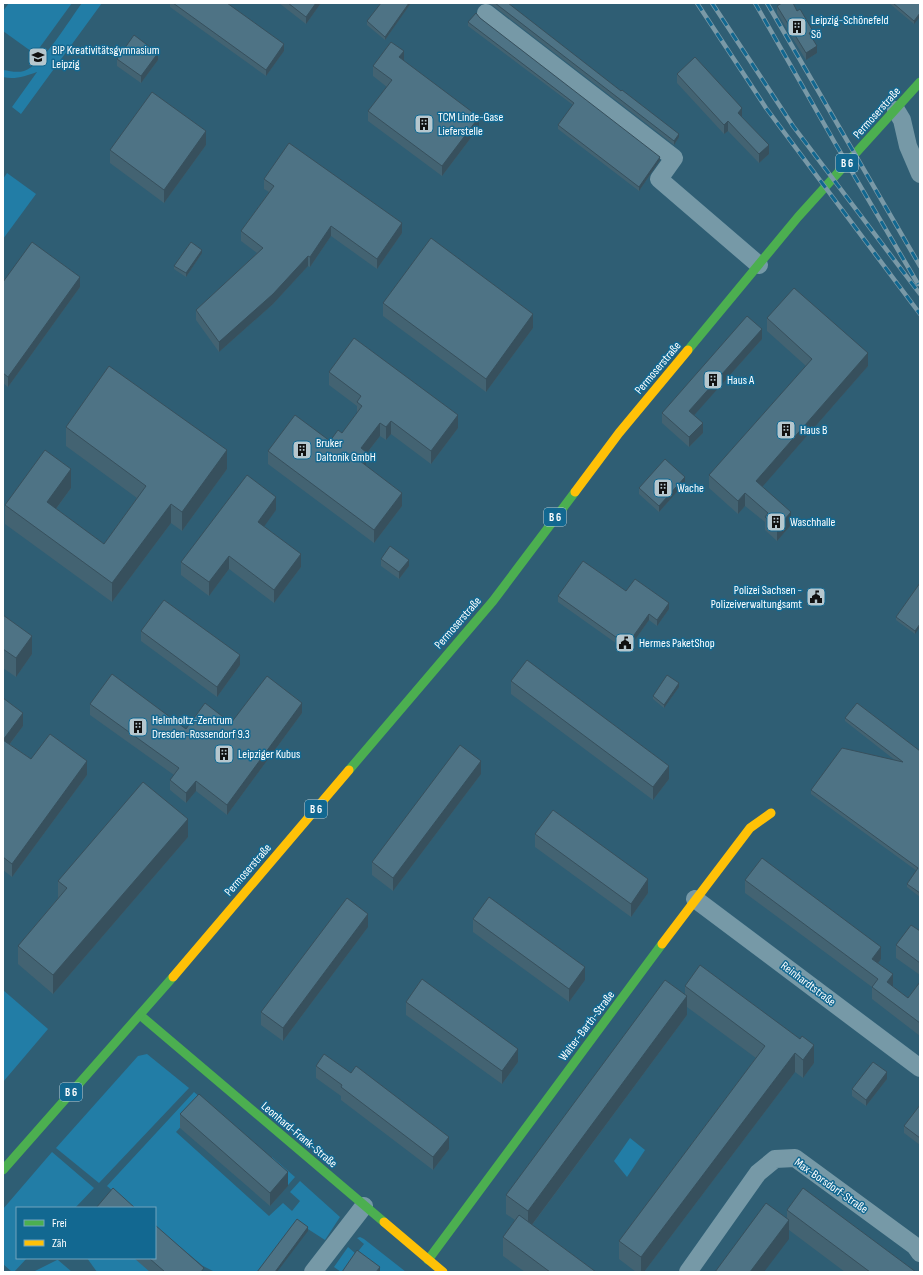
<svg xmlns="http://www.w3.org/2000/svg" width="923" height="1275" font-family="'Sofia Sans Condensed',sans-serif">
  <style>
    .green { fill: #227da6 }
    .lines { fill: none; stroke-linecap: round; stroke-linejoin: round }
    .street { stroke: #7699a7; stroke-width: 18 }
    .fast { stroke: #4caf50; stroke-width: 9 }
    .slow { stroke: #ffc107; stroke-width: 9 }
    .rail-casing { stroke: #7999a7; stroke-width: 4.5 }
    .rail { stroke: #126891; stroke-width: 3; stroke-dasharray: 9; stroke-linecap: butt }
    .wall { fill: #436372 }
    .shaded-wall { fill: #37505d }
    .building { fill: #4e7385; stroke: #37505d }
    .labels { text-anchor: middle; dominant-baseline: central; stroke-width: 3; stroke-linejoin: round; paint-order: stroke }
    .shield { fill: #126891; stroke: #b8d2de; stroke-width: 1 }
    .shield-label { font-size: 11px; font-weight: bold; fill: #fff }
    .poi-label { font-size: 12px; fill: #fff; stroke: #126891; text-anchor: start }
    .street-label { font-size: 12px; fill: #fff; stroke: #126891 }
  </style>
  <rect width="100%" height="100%" fill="#2f5e74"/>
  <g class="green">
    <path d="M9 3H72L35 54 3 31V11Z"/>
    <path d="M82 3H102L21 114 12 107 37 72C25 76 15 80 3 77V70C10 71 17 73 24 71 42 66 70 19 82 3Z"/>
    <path d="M7 173 36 194 3 239V179Z"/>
    <path d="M3 990 48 1029 3 1082Z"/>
    <path d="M147 1054 189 1088 99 1183 56 1148 138 1056Z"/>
    <path d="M194 1092 217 1112 199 1107 176 1132 269 1216 283 1203 292 1211 300 1201 290 1192 300 1181 340 1217 325 1240 297 1222 260 1272H215L203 1266 155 1226V1208H133L107 1186Z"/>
    <path d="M630 1138 645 1150 627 1177 614 1161Z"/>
    <path d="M52 1152 94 1188 75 1208H17V1258H27L14 1272H12L3 1264V1209Z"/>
    <path d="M272 1157 295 1177 288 1185 265 1165Z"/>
    <path d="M360 1237 364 1239 406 1272H341L334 1267 348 1247 356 1254 364 1244 357 1238Z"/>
    <path d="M87 1258H135L151 1272H97Z"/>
    <path d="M58 1260 72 1272H33L57 1260Z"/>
  </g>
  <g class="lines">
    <g class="street">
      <path d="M486 13 674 158 659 179 759 265"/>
      <path d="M896 110 902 120 908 146 920 174"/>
      <path d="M695 899 920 1068"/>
      <path d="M313 1272 364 1206"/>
      <path d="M688 1272 758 1173 775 1159 795 1158 915 1246 920 1253"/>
    </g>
    <g class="fast">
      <path d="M688 350 798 217 920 82"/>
      <path d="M349 770 493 601 575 492"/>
      <path d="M140 1015 384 1222"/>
      <path d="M3 1170 173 977"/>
      <path d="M428 1260 662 944"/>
    </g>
    <g class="slow">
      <path d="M575 492 619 433 688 350"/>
      <path d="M662 944 750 828 771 813"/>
      <path d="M173 977 349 770"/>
      <path d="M384 1222 443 1272"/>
    </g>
    <g class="rail-casing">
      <g id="rail">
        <path d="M697 3 766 108 920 314"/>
        <path d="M712 3 793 126 920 294"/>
        <path d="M755 3 835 143 918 284"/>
        <path d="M767 3 920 266"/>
      </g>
    </g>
    <use href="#rail" class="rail"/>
  </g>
  <g class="wall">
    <path d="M170 3H227L284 51 266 76 170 7Z"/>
    <path d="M279 3H321L306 24Z"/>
    <path d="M381 3H411L385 40 367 25V21Z"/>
    <path d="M487 3H508L679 137 674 145 492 5Z"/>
    <path d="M889 3H920L914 24Z"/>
    <path d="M777 6 813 37 812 38 817 53 806 60 777 13Z"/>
    <path d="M480 18 660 160 639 191 558 129V125L573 105 468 26V22Z"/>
    <path d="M117 59 158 60 141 83 117 66Z"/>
    <path d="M403 61 479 127 442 176 368 121V111L387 87 373 76V66Z"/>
    <path d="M677 74 742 117 769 154 759 163 728 131 724 134 677 83Z"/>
    <path d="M206 145 164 203 110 163V150Z"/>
    <path d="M264 179 402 233 377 269 331 236 310 267 308 266 273 304 219 352 196 320V310L257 253 241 241V231L269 192 264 189Z"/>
    <path d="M202 253 186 277 174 269V266Z"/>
    <path d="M3 282 80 287 8 387 3 383Z"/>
    <path d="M383 303 533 328 486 392 383 316Z"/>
    <path d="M767 318 868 366 762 487 791 525 777 541 765 530V522L745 506 738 514 709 488V475L806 366 767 331Z"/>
    <path d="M762 339 694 415 703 433 689 447 662 423V413Z"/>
    <path d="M329 372 458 428 431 464 391 434 386 440 380 436 366 454V466L402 506 374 543 268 464V451L330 441 342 433 357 414V406L329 385Z"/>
    <path d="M66 427 227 469 182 531 171 523 112 602 5 524V505L71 488 56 509 104 544 137 498 66 446Z"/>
    <path d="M685 483 659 512 639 494V488Z"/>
    <path d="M276 510 264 526 301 567 274 603 229 569 209 596 181 575V562Z"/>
    <path d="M381 559 409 566 399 579 381 566Z"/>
    <path d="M920 583 915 634 896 620V617Z"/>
    <path d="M626 591 669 609 657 626 649 620 627 651 558 602V596Z"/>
    <path d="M3 615 32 654 16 677 3 668Z"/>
    <path d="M141 631 240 665 217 697 141 641Z"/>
    <path d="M511 681 669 779 653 800 511 694Z"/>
    <path d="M679 687 664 708 653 699V696Z"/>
    <path d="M3 698 23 726 10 744 31 759 87 775 12 877 3 870Z"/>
    <path d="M90 704 186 729 302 713 227 815 196 791 186 803 170 790V780L174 775 90 715Z"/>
    <path d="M845 718 920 751V897L907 887V884L917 871 811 794V790L896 761 845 721Z"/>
    <path d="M481 774 393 891 372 875V862Z"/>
    <path d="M535 834 648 893 631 917 535 847Z"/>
    <path d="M188 837 53 994 18 964V946L58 898V881Z"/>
    <path d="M745 880 881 959 878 963 893 986 908 998 920 982V1036L872 999V987L745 893Z"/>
    <path d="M473 919 585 980 569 1002 473 932Z"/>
    <path d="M368 927 283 1041 261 1025V1012Z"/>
    <path d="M920 931V975L896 958V945Z"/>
    <path d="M685 986 814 1063 803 1078 795 1072 644 1272H636L619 1259V1241L756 1058 687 1007V1015L532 1225 596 1272H525L503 1256V1237L515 1220 506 1214V1195L685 994Z"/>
    <path d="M406 1002 518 1062 502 1084 406 1015Z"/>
    <path d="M316 1066 351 1073 449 1149 433 1170 341 1100V1096L316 1078Z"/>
    <path d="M887 1079 866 1106 852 1096V1089Z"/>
    <path d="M920 1105V1145L904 1133V1126Z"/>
    <path d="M180 1114 288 1186 270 1206 180 1128Z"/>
    <path d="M787 1210 916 1272H845L789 1230V1239L787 1218Z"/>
    <path d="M134 1258H155L204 1272H150Z"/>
  </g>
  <g class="shaded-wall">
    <path d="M316 3H321L306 24V17Z"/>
    <path d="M409 3H411L385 40V37Z"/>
    <path d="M920 13V17L914 24V21Z"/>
    <path d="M813 31V37L809 40V33Z"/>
    <path d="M284 44V51L266 76V70Z"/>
    <path d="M817 46V53L806 60V53Z"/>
    <path d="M404 51V61L399 57Z"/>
    <path d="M158 53V60L141 83V76Z"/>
    <path d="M742 108V117L738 113Z"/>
    <path d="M479 117V127L442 176V166Z"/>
    <path d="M728 121V131L724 134V125Z"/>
    <path d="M206 131V145L164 203V190Z"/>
    <path d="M679 134V137L674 145V141Z"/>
    <path d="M769 145V154L759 163V154Z"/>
    <path d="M660 157V160L639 191V187Z"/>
    <path d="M402 223V233L377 269V259Z"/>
    <path d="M331 226V236L310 267V257Z"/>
    <path d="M202 250V253L186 277V273Z"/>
    <path d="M308 256V266L273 304 219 352V342Z"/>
    <path d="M80 277V287L8 387V377Z"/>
    <path d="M533 314V328L486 392V379Z"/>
    <path d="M762 329V339L689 421V411Z"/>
    <path d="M868 353V366L756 494V481Z"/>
    <path d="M458 415V428L431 464V451Z"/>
    <path d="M391 421V434L386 440V427Z"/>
    <path d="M380 423V436L366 454V465L360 474V461L361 448Z"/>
    <path d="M703 423V433L689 447V437Z"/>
    <path d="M227 450V469L182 531V512Z"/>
    <path d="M71 469V488L47 521V502Z"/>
    <path d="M685 477V483L659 512V506Z"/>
    <path d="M402 493V506L374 543V530Z"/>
    <path d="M745 493V506L738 514V501Z"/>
    <path d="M276 497V510L258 535V522Z"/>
    <path d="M171 504V523L112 602V583Z"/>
    <path d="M791 512V525L777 541V528Z"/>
    <path d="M301 554V567L274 603V590Z"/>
    <path d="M229 556V569L209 596V582Z"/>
    <path d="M409 560V566L399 579V572Z"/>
    <path d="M669 603V609L657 626V620Z"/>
    <path d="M649 614V620L627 651V645Z"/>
    <path d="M920 624V627L915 634V631Z"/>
    <path d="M32 636V654L16 677V658Z"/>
    <path d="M240 655V665L217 697V687Z"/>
    <path d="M679 683V687L664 708V705Z"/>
    <path d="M302 703V713L227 815V805Z"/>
    <path d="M23 713V726L3 753V740Z"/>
    <path d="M87 761V775L12 877V864Z"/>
    <path d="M481 761V774L393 891V878Z"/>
    <path d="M669 766V779L653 800V787Z"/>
    <path d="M196 781V791L186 803V793Z"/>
    <path d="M188 819V837L53 994V975Z"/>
    <path d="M648 879V893L631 917V904Z"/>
    <path d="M368 914V927L283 1041V1028Z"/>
    <path d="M881 947V959L872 971V959Z"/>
    <path d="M585 967V980L569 1002V989Z"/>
    <path d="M893 974V987L887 982Z"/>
    <path d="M687 996V1015L528 1230V1211Z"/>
    <path d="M814 1045V1063L803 1078V1060Z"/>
    <path d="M518 1049V1062L502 1084V1071Z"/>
    <path d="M795 1053V1072L644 1272H641V1257Z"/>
    <path d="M887 1072V1079L866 1106V1100Z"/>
    <path d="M449 1137V1149L433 1170V1157Z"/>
    <path d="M288 1172V1186L270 1206V1193Z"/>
    <path d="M789 1220V1239L764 1272H750Z"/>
    <path d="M308 1227V1231L277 1272H275Z"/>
    <path d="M380 1267V1272H376Z"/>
  </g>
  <g class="building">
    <path d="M173 3H227L284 44 266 70Z"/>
    <path d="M288 3H316L306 17Z"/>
    <path d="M381 3H409L385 37 367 21Z"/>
    <path d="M495 3H508L621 91 622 90 679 134 674 141Z"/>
    <path d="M782 3H793L797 11 800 9 813 31 809 33 817 46 806 53 777 6Z"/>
    <path d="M893 3H920V13L914 21Z"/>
    <path d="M476 13 480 18 660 157 639 187 558 125 574 103 468 22Z"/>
    <path d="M134 35 158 53 141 76 117 59Z"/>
    <path d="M391 42 404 51 399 57 479 117 442 166 368 111 392 80 373 66Z"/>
    <path d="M695 57 742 108 738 113 769 145 759 154 728 121 724 125 677 74Z"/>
    <path d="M152 92 206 131 164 190 110 150Z"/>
    <path d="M289 143 402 223 377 259 331 226 310 257 308 256 273 294 219 342 196 310 263 248 241 231 274 186 264 179Z"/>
    <path d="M431 238 533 314 486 379 383 303Z"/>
    <path d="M32 242 80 277 8 377 3 373V282Z"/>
    <path d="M191 242 202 250 186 273 174 266Z"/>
    <path d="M794 288 868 353 756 481 791 512 777 528 765 517 768 513 745 493 738 501 709 475 812 359 767 318Z"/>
    <path d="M747 316 762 329 689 411 703 423 689 437 662 413Z"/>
    <path d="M354 338 458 415 431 451 391 421 386 427 380 423 361 448 366 452 360 461 402 493 374 530 268 451 295 415 330 441 338 430 342 433 362 406 357 402 361 396 329 372Z"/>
    <path d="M109 366 227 450 182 512 171 504 112 583 5 505 45 450 71 469 47 502 104 544 146 486 66 427Z"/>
    <path d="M665 459 685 477 659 506 639 488Z"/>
    <path d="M247 475 276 497 258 522 301 554 274 590 229 556 209 582 181 562Z"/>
    <path d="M390 546 409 560 399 572 381 559Z"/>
    <path d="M583 561 626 591 635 579 669 603 657 620 649 614 627 645 558 596Z"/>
    <path d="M920 583V624L915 631 896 617Z"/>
    <path d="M164 600 240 655 217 687 141 631Z"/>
    <path d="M3 615 32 636 16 658 3 649Z"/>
    <path d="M527 660 669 766 653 787 511 681Z"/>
    <path d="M112 674 186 729 205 703 231 723 267 676 302 703 227 805 196 781 186 793 170 780 179 768 90 704Z"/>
    <path d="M667 675 679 683 664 705 653 696Z"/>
    <path d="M3 698 23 713 3 740 31 759 50 734 87 761 12 864 3 857Z"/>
    <path d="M857 703 920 751V893L907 884 918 868 811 790 842 748 903 762 845 718Z"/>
    <path d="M460 745 481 761 393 878 372 862Z"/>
    <path d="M143 782 188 819 53 975 18 946 67 888 58 881Z"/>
    <path d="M553 810 648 879 631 904 535 834Z"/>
    <path d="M762 858 881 947 872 959 893 974 887 982 908 998 920 982V1023L872 987 878 979 745 880Z"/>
    <path d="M489 897 585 967 569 989 473 919Z"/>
    <path d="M347 898 368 914 283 1028 261 1012Z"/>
    <path d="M911 925 920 931V963L896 945Z"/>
    <path d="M700 965 800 1039 802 1036 814 1045 803 1060 795 1053 641 1257 619 1241 765 1046 685 986Z"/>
    <path d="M422 979 518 1049 502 1071 406 1002Z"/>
    <path d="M665 980 687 996 528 1211 506 1195Z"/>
    <path d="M324 1054 351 1073 356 1066 449 1137 433 1157 341 1087 342 1085 316 1066Z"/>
    <path d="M873 1062 887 1072 866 1100 852 1089Z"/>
    <path d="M199 1094 288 1172 270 1193 180 1114Z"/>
    <path d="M920 1105V1138L904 1126Z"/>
    <path d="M113 1188 135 1208H96Z"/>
    <path d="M803 1188 916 1272H870L787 1210Z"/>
    <path d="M766 1203 789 1220 750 1272H715Z"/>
    <path d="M519 1215 596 1272H550L503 1237Z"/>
    <path d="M297 1219 308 1227 275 1272H257Z"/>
    <path d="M155 1225 204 1268 201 1272H165L149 1258H155Z"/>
    <path d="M357 1250 380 1267 376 1272H342Z"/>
  </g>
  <defs>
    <g id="building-square" transform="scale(1)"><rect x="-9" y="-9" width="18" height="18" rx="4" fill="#b6c7ce" stroke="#126891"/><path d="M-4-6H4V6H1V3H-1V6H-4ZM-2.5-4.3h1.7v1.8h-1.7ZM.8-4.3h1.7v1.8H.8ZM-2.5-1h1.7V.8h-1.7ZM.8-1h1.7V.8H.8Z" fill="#111"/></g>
    <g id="school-square" transform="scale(1)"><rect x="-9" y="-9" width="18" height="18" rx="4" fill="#b6c7ce" stroke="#126891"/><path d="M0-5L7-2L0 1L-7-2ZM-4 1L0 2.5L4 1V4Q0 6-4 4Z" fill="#111"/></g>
    <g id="civic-square" transform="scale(1)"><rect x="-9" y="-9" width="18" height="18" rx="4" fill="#b6c7ce" stroke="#126891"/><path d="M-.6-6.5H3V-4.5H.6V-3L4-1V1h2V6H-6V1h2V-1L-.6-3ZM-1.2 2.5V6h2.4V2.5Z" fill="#111"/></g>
  </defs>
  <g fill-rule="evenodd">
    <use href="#building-square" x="797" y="27"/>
    <use href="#school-square" x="38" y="57"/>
    <use href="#building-square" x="424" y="124"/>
    <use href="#building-square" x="713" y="380"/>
    <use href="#building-square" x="786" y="430"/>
    <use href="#building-square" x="302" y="450"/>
    <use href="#building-square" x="663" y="488"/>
    <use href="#building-square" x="776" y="522"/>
    <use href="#civic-square" x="816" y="597"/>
    <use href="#civic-square" x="625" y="643"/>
    <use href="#building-square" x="138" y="727"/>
    <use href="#building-square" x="224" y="754"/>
  </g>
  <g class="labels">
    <g class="shield">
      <rect x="836" y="154" width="22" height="18" rx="3"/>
      <rect x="544" y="508" width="22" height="18" rx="3"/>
      <rect x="305" y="800" width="22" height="18" rx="3"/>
      <rect x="60" y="1083" width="22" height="18" rx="3"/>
    </g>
    <g class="shield-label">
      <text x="847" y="163">B 6</text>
      <text x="555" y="517">B 6</text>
      <text x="316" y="809">B 6</text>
      <text x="71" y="1092">B 6</text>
    </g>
    <g class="poi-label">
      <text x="811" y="20">Leipzig-Schönefeld<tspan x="811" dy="14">Sö</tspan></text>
      <text x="52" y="50">BIP Kreativitätsgymnasium<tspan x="52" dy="14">Leipzig</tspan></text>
      <text x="438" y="117">TCM Linde-Gase<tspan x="438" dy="14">Lieferstelle</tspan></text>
      <text x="727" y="380">Haus A</text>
      <text x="800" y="430">Haus B</text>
      <text x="316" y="443">Bruker<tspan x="316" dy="14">Daltonik GmbH</tspan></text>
      <text x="677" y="488">Wache</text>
      <text x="790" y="522">Waschhalle</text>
      <text x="802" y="590" text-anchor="end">Polizei Sachsen -<tspan x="802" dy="14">Polizeiverwaltungsamt</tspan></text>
      <text x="639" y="643">Hermes PaketShop</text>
      <text x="152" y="720">Helmholtz-Zentrum<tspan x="152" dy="14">Dresden-Rossendorf 9.3</tspan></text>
      <text x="238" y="754">Leipziger Kubus</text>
    </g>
    <g class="street-label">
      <text transform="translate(877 113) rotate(-48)">Permoserstraße</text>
      <text transform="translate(658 368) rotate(-50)">Permoserstraße</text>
      <text transform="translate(458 623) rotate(-49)">Permoserstraße</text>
      <text transform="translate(248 870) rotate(-49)">Permoserstraße</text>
      <text transform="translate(808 984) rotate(37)">Reinhardtstraße</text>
      <text transform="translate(587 1026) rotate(-53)">Walter-Barth-Straße</text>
      <text transform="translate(299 1135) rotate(40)">Leonhard-Frank-Straße</text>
      <text transform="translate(831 1186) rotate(35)">Max-Borsdorf-Straße</text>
    </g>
  </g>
  <rect width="923" height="1275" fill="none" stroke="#ffffff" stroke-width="8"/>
  <rect x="16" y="1207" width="140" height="52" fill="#126891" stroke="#71a4bd"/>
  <rect x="24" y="1220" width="20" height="6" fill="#4caf50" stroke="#71a4bd"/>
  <text x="52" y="1227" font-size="12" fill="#ffffff">Frei</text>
  <rect x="24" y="1240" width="20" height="6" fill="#ffc107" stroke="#71a4bd"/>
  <text x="52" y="1247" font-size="12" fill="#ffffff">Zäh</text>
</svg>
